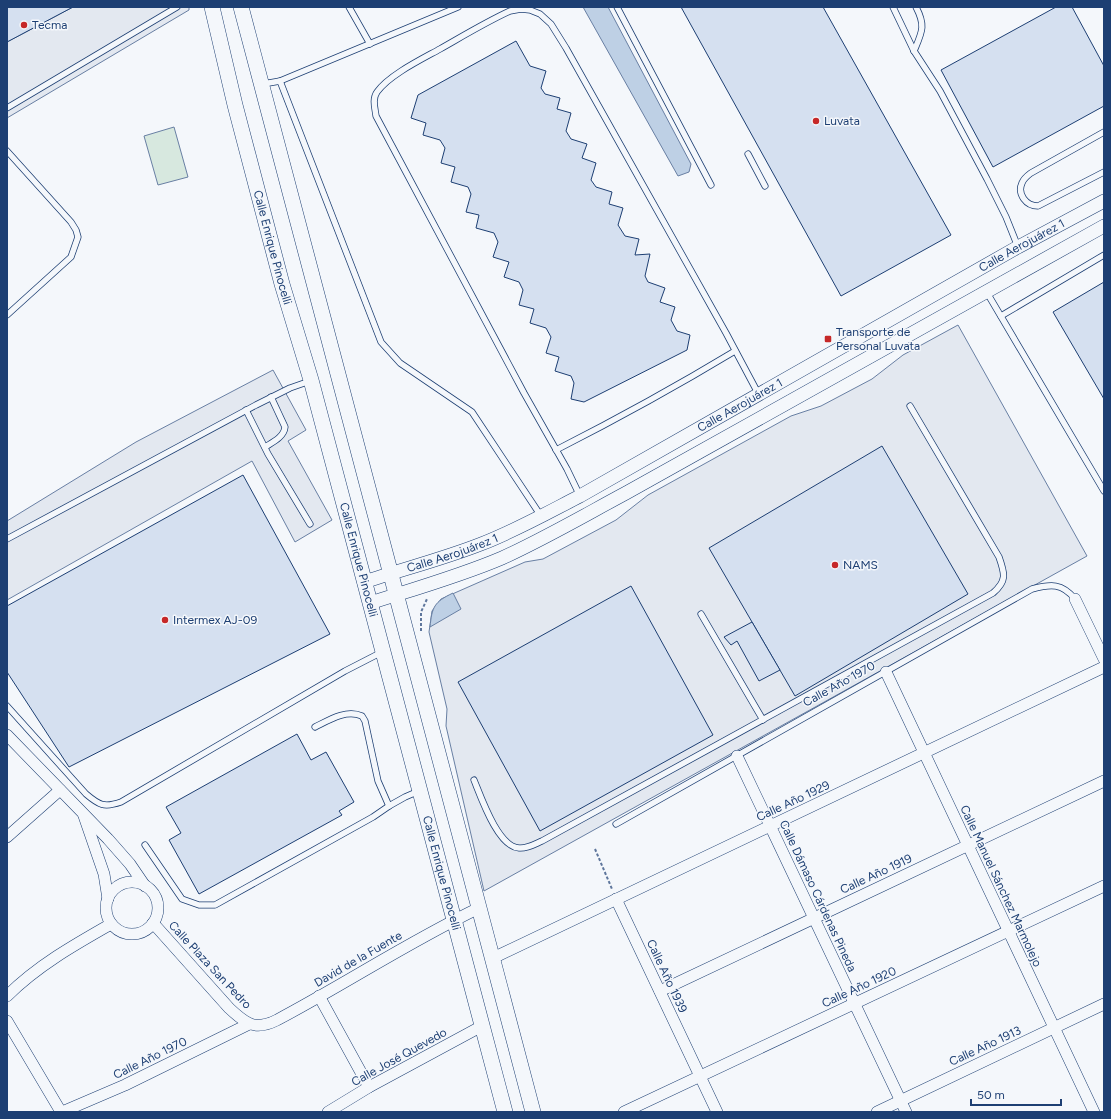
<svg xmlns="http://www.w3.org/2000/svg" width="1111" height="1119" font-family="Figtree,sans-serif">
  <style>
    .green { fill: #d7e8df; stroke: #687fa3 }
    .parking { fill: #e3e8f0; stroke: #687fa3 }
    .water { fill: #bed0e5; stroke: #687fa3 }
    .building { fill: #d5e0f0; stroke: #1d3f73 }
    .lines { fill: none; stroke-linecap: round; stroke-linejoin: round }
    .service-casing { stroke: #1d3f73; stroke-width: 7 }
    .minor-casing { stroke: #1d3f73; stroke-width: 12 }
    .tertiary-casing { stroke: #1d3f73; stroke-width: 14 }
    .secondary-casing { stroke: #1d3f73; stroke-width: 16 }
    .path { stroke: #5e769c; stroke-width: 2; stroke-dasharray: 3 2; stroke-linecap: butt }
    .service { stroke: #f4f7fb; stroke-width: 5.5 }
    .minor { stroke: #f4f7fb; stroke-width: 11 }
    .tertiary { stroke: #f4f7fb; stroke-width: 13 }
    .secondary { stroke: #f4f7fb; stroke-width: 15 }
    .poi-dot { fill: #c62828; stroke: #f4f7fb; stroke-width: 1.5 }
    .labels { text-anchor: middle; dominant-baseline: central; stroke-width: 3; stroke-linejoin: round; paint-order: stroke }
    .poi-label { font-size: 12px; fill: #1d3f73; stroke: #f4f7fb; text-anchor: start }
    .street-label { font-size: 12px; fill: #1d3f73; stroke: #f4f7fb }
  </style>
  <rect width="100%" height="100%" fill="#f4f7fb"/>
  <path class="green" d="M174 127 188 177 158 185 144 136Z"/>
  <g class="parking">
    <path d="M73 7H189V10L7 118V42Z"/>
    <path d="M958 325 1087 556 484 891 446 726 447 709 429 632 432 611 441 599 525 562 543 559 616 520 648 495 791 416 821 406 872 379 903 355Z"/>
    <path d="M273 370 306 430 288 441 332 520 295 542 252 461 7 600V521L136 442Z"/>
  </g>
  <g class="water">
    <path d="M583 7H608L691 164 689 172 678 176Z"/>
    <path d="M453 593 461 609 430 627C432 607 434 602 453 593Z"/>
  </g>
  <g class="building">
    <path d="M7 7H73L7 42Z"/>
    <path d="M681 7H823L951 235 841 296Z"/>
    <path d="M1056 7H1072L1104 66V106L993 167 941 70Z"/>
    <path d="M516 41 530 66 546 71 541 88 545 94 560 98 557 109 571 113 566 131 571 139 587 144 582 158 596 163 591 180 596 187 612 192 609 204 623 208 618 225 625 236 639 239 635 255 650 254 645 276 648 282 665 288 660 302 675 307 671 320 677 331 690 335 687 350 584 402 571 399 574 383 571 376 555 371 559 357 546 353 551 337 546 328 530 323 534 309 519 305 523 290 519 282 504 277 509 262 493 257 498 242 494 233 476 228 479 215 466 212 471 194 468 187 451 182 455 167 441 163 445 148 440 140 423 135 426 123 411 118 418 95Z"/>
    <path d="M1104 282V399L1053 312Z"/>
    <path d="M882 446 968 594 795 696 709 548Z"/>
    <path d="M243 475 330 634 69 767 7 672V606Z"/>
    <path d="M631 586 713 735 540 831 458 682Z"/>
    <path d="M752 622 780 670 759 681 737 641 731 645 724 637Z"/>
    <path d="M297 734 311 760 326 752 354 802 339 811 342 815 199 894 169 840 181 833 166 807Z"/>
  </g>
  <g class="lines">
    <g class="service-casing">
      <g id="service">
        <path d="M349 7 370 44"/>
        <path d="M617 7 711 185"/>
        <path d="M893 7 914 51 940 91 987 179 1006 217 1018 247"/>
        <path d="M914 51C922 32 926 26 916 7"/>
        <path d="M280 81 458 7"/>
        <path d="M263 84 280 81 381 342 400 363 472 412 541 516"/>
        <path d="M7 108 177 7"/>
        <path d="M1104 132 1031 173C1027 176 1024 178 1022 183 1017 194 1026 206 1038 206L1104 172"/>
        <path d="M7 151 71 222 76 230 78 237 71 257 7 315"/>
        <path d="M748 154 765 186"/>
        <path d="M986 291 1104 491"/>
        <path d="M1001 316 1104 255"/>
        <path d="M246 410 268 454 310 524"/>
        <path d="M265 447C273 442 284 437 285 427L271 397"/>
        <path d="M556 450C617 419 677 386 735 351"/>
        <path d="M580 496 567 469 524 393 376 116C375 108 372 99 377 92 389 75 422 59 440 49 463 36 486 22 510 11L521 9 530 10 540 14 551 24 566 48 726 333 759 395"/>
        <path d="M7 539 256 405 290 388 310 381"/>
        <path d="M701 614 763 720"/>
        <path d="M7 706 86 794C99 805 104 808 121 802L345 671 382 652"/>
        <path d="M315 727C329 720 346 709 362 716L365 721 378 781 389 806 405 797 419 791"/>
        <path d="M474 780C481 797 498 847 519 848 527 849 535 844 542 841L993 593C1007 581 1005 574 999 557L910 406"/>
        <path d="M616 824 1032 589C1051 584 1062 583 1075 599"/>
        <path d="M145 845 182 899 199 905H215L373 817 389 806"/>
      </g>
    </g>
    <g class="minor-casing">
      <g id="minor">
        <path d="M1075 599 1104 659"/>
        <path d="M886 672 1094 1112"/>
        <path d="M7 735 108 839 130 864 145 886"/>
        <path d="M737 756 906 1112"/>
        <path d="M84 816 104 874 108 899"/>
        <path d="M7 837 60 790"/>
        <circle cx="132" cy="908" r="26"/>
        <path d="M616 899 717 1112"/>
        <path d="M153 923 229 1008C246 1024 255 1031 277 1020 345 984 410 941 479 908"/>
        <path d="M493 958 1104 667"/>
        <path d="M660 991 1104 781"/>
        <path d="M7 996C37 966 74 945 111 924"/>
        <path d="M319 996 369 1087"/>
        <path d="M7 1021 61 1112"/>
        <path d="M62 1112 125 1085 249 1024"/>
        <path d="M328 1112 369 1087 482 1026"/>
        <path d="M624 1112 1104 886"/>
        <path d="M877 1112 1104 1004"/>
      </g>
    </g>
    <g class="tertiary-casing">
      <g id="tertiary">
        <path id="s1" d="M364 582C403 569 443 559 481 544 515 531 547 513 580 496L1018 247 1104 201"/>
        <path d="M370 603C414 589 460 576 502 558 544 539 585 515 626 493L1104 226"/>
      </g>
    </g>
    <g class="secondary-casing">
      <g id="secondary">
        <path id="s2" d="M212 7 235 105 282 284 311 380 505 1112"/>
        <path d="M241 7 533 1112"/>
      </g>
    </g>
    <g class="path">
      <path d="M421 631V612L427 599"/>
      <path d="M595 849 612 889"/>
    </g>
    <use href="#service" class="service"/>
    <use href="#minor" class="minor"/>
    <use href="#tertiary" class="tertiary"/>
    <use href="#secondary" class="secondary"/>
  </g>
  <g class="poi-dot">
    <circle cx="24" cy="25" r="4"/>
    <circle cx="816" cy="121" r="4"/>
    <rect x="824" y="335" width="8" height="8" rx="2"/>
    <circle cx="835" cy="565" r="4"/>
    <circle cx="165" cy="620" r="4"/>
  </g>
  <g class="labels">
    <g class="poi-label">
      <text x="32" y="25">Tecma</text>
      <text x="824" y="121">Luvata</text>
      <text x="836" y="332">Transporte de<tspan x="836" dy="14">Personal Luvata</tspan></text>
      <text x="843" y="565">NAMS</text>
      <text x="173" y="620">Intermex AJ-09</text>
    </g>
    <g class="street-label">
      <text stroke="none"><textPath href="#s1" startOffset="741">Calle Aerojuárez 1</textPath></text>
      <text stroke="none"><textPath href="#s2" startOffset="248">Calle Enrique Pinocelli</textPath></text>
      <text stroke="none"><textPath href="#s1" startOffset="417">Calle Aerojuárez 1</textPath></text>
      <text stroke="none"><textPath href="#s1" startOffset="93">Calle Aerojuárez 1</textPath></text>
      <text stroke="none"><textPath href="#s2" startOffset="572">Calle Enrique Pinocelli</textPath></text>
      <text transform="translate(839 684) rotate(-29)">Calle Año 1970</text>
      <text transform="translate(793 801) rotate(-25)">Calle Año 1929</text>
      <text stroke="none"><textPath href="#s2" startOffset="896">Calle Enrique Pinocelli</textPath></text>
      <text transform="translate(876 874) rotate(-25)">Calle Año 1919</text>
      <text transform="translate(1001 886) rotate(65)">Calle Manuel Sánchez Marmolejo</text>
      <text transform="translate(818 896) rotate(65)">Calle Dámaso Cárdenas Pineda</text>
      <text transform="translate(358 959) rotate(-30)">David de la Fuente</text>
      <text transform="translate(210 965) rotate(47)">Calle Plaza San Pedro</text>
      <text transform="translate(667 976) rotate(65)">Calle Año 1939</text>
      <text transform="translate(859 987) rotate(-25)">Calle Año 1920</text>
      <text transform="translate(985 1046) rotate(-25)">Calle Año 1913</text>
      <text transform="translate(399 1057) rotate(-29)">Calle José Quevedo</text>
      <text transform="translate(150 1058) rotate(-26)">Calle Año 1970</text>
    </g>
  </g>
  <rect width="1111" height="1119" fill="none" stroke="#1d3f73" stroke-width="16"/>
  <path d="M971 1099v6h90v-6" fill="none" stroke="#1d3f73" stroke-width="2"/>
  <text x="977" y="1099" font-size="12" fill="#1d3f73" stroke="#f4f7fb" stroke-width="3" paint-order="stroke">50 m</text>
</svg>
